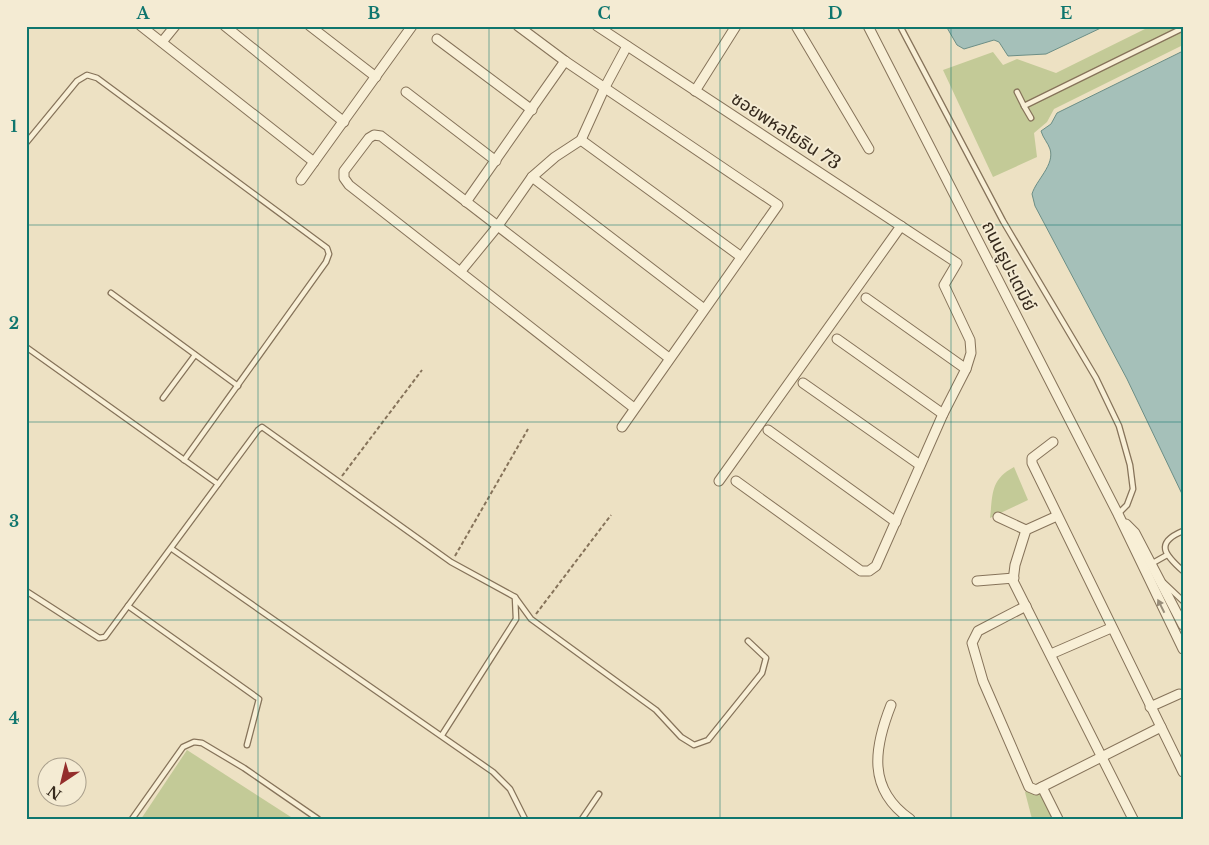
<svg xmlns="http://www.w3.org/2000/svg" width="1209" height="845" font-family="'Libre Baskerville','Noto Sans Thai',serif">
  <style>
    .green { fill: #c3ca97 }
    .water { fill: #a5c0b9; stroke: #6c8e86 }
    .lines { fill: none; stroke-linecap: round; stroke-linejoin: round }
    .service-casing { stroke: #86735a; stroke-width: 7 }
    .minor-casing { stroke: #86735a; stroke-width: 11 }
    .path { stroke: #86735a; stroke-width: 2; stroke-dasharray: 4 2.5; stroke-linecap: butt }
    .service { stroke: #f8efd6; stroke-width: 4.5 }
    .minor { stroke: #f8efd6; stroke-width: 9 }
    .oneway { fill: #988d7a }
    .grid { fill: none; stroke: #0f766e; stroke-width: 1; stroke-opacity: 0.55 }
    .labels { text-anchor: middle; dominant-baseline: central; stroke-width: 4; stroke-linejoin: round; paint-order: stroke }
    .street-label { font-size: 18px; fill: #372b1e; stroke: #f4ebd3 }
    .neatline { fill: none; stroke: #0f766e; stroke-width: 2 }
    .grid-label { font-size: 16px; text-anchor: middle; font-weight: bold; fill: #0f766e }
  </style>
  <rect width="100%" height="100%" fill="#ede1c3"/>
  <g class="green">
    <path d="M1151 26H1183V45L1054 109 1047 122 1034 133 1037 157 993 177 943 70 993 52 1003 65 1017 59 1056 73Z"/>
    <path d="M1014 467 1028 500 990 518C993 494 990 480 1014 467Z"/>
    <path d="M187 750 294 819H141Z"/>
    <path d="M1043 786 1058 819H1032L1025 792Z"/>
  </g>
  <g class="water">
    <path d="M946 26H1105L1046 54 1008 56 999 42 994 40 964 49 957 45Z"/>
    <path d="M1183 51V496L1127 379 1035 206 1032 194C1036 180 1055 165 1050 149 1048 143 1043 138 1041 131L1051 124 1057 113Z"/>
  </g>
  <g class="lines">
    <g class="service-casing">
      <g id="service">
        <path d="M900 26 1003 221 1096 378 1119 426 1130 465 1133 489 1127 505 1118 514"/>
        <path d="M1017 92 1024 106 1183 28"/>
        <path d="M1024 106 1031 118"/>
        <path d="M26 143 77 81 87 75 97 78 327 248 329 254 326 262 184 460"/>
        <path d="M111 293 238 386"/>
        <path d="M26 347 218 484"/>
        <path d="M163 398 195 355"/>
        <path d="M1183 531C1154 543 1165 555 1183 571"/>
        <path d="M172 549 493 772 510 789 525 819"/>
        <path d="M1151 564 1167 555"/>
        <path d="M1164 583 1183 601"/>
        <path d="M26 591 99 638 105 637 258 430 262 427 451 562 515 597"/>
        <path d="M128 606 259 699 247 745"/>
        <path d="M442 735 516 619 515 597 531 619 656 710 681 737 694 745 708 740 762 673 766 658 748 641"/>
        <path d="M132 819 183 747 194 742 202 743 244 768 318 819"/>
        <path d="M582 819 599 794"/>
      </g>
    </g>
    <g class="minor-casing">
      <g id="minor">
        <path d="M141 26 314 162"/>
        <path d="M225 26 344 122"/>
        <path d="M310 26 376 77"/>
        <path d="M518 26 565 61 778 205 622 427"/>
        <path d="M597 26 957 263 944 285 970 340 971 353 966 369 943 414 876 566 869 571H861L736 481"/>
        <path d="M796 26 869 149"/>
        <path d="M868 26 1118 514 1183 649"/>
        <path d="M437 39 532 110"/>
        <path d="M162 42 175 26"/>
        <path d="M695 91 736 26"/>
        <path d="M406 92 496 161"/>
        <path d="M581 140 740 256"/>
        <path d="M532 177 703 308"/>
        <path d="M301 180 412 26"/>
        <path d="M466 202 565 61"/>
        <path d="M461 271 497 227 532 177 555 157 581 140 605 87 627 46"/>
        <path d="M866 298 966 369"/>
        <path d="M837 339 943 414"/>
        <path d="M803 383 920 465"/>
        <path d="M634 408 349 185 344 178V171L369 138 374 135 381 136 669 358"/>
        <path d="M768 430 896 522"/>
        <path d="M1053 442 1032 458V463L1183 772"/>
        <path d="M719 481 901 226"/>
        <path d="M1057 516 1026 530 1015 565 1013 581 1133 819"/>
        <path d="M998 517 1026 530"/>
        <path d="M1126 524 1135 533 1183 625"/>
        <path d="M977 581 1014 578"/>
        <path d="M1026 606 978 631 972 643 983 681 1029 787 1036 790 1161 727"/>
        <path d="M1051 654 1111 628"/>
        <path d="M891 705C874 748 867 789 910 819"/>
        <path d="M1150 707 1179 694"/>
        <path d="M1042 787 1058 819"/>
      </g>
    </g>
    <g class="path">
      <path d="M342 476 422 370"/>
      <path d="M455 556 528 429"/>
      <path d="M536 614 611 515"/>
    </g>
    <use href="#service" class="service"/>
    <use href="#minor" class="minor"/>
  </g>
  <defs><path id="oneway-solid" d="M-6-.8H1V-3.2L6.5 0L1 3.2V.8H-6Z" transform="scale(1.25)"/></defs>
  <use class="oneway" href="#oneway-solid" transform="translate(1161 606) rotate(-117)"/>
  <path class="grid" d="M258 26V819M489 26V819M720 26V819M951 26V819M26 225H1183M26 422H1183M26 620H1183"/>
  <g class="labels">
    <g class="street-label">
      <text transform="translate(786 131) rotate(33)">ซอยพหลโยธิน 73</text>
      <text transform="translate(1009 266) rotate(63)">ถนนธูปะเตมีย์</text>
    </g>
  </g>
  <rect width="1209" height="845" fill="none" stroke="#f4ebd3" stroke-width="55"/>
  <g transform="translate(62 782) rotate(215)"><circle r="24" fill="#f4ebd3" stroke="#a89e8b"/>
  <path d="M0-4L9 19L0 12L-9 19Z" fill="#942e2c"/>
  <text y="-8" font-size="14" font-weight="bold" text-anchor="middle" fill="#372b1e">N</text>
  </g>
  <rect x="28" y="28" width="1154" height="790" class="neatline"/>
  <g class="grid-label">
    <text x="143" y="19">A</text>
    <text x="374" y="19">B</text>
    <text x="604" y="19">C</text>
    <text x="835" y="19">D</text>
    <text x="1066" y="19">E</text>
    <text x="14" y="132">1</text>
    <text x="14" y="329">2</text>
    <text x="14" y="527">3</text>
    <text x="14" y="724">4</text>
  </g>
</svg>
